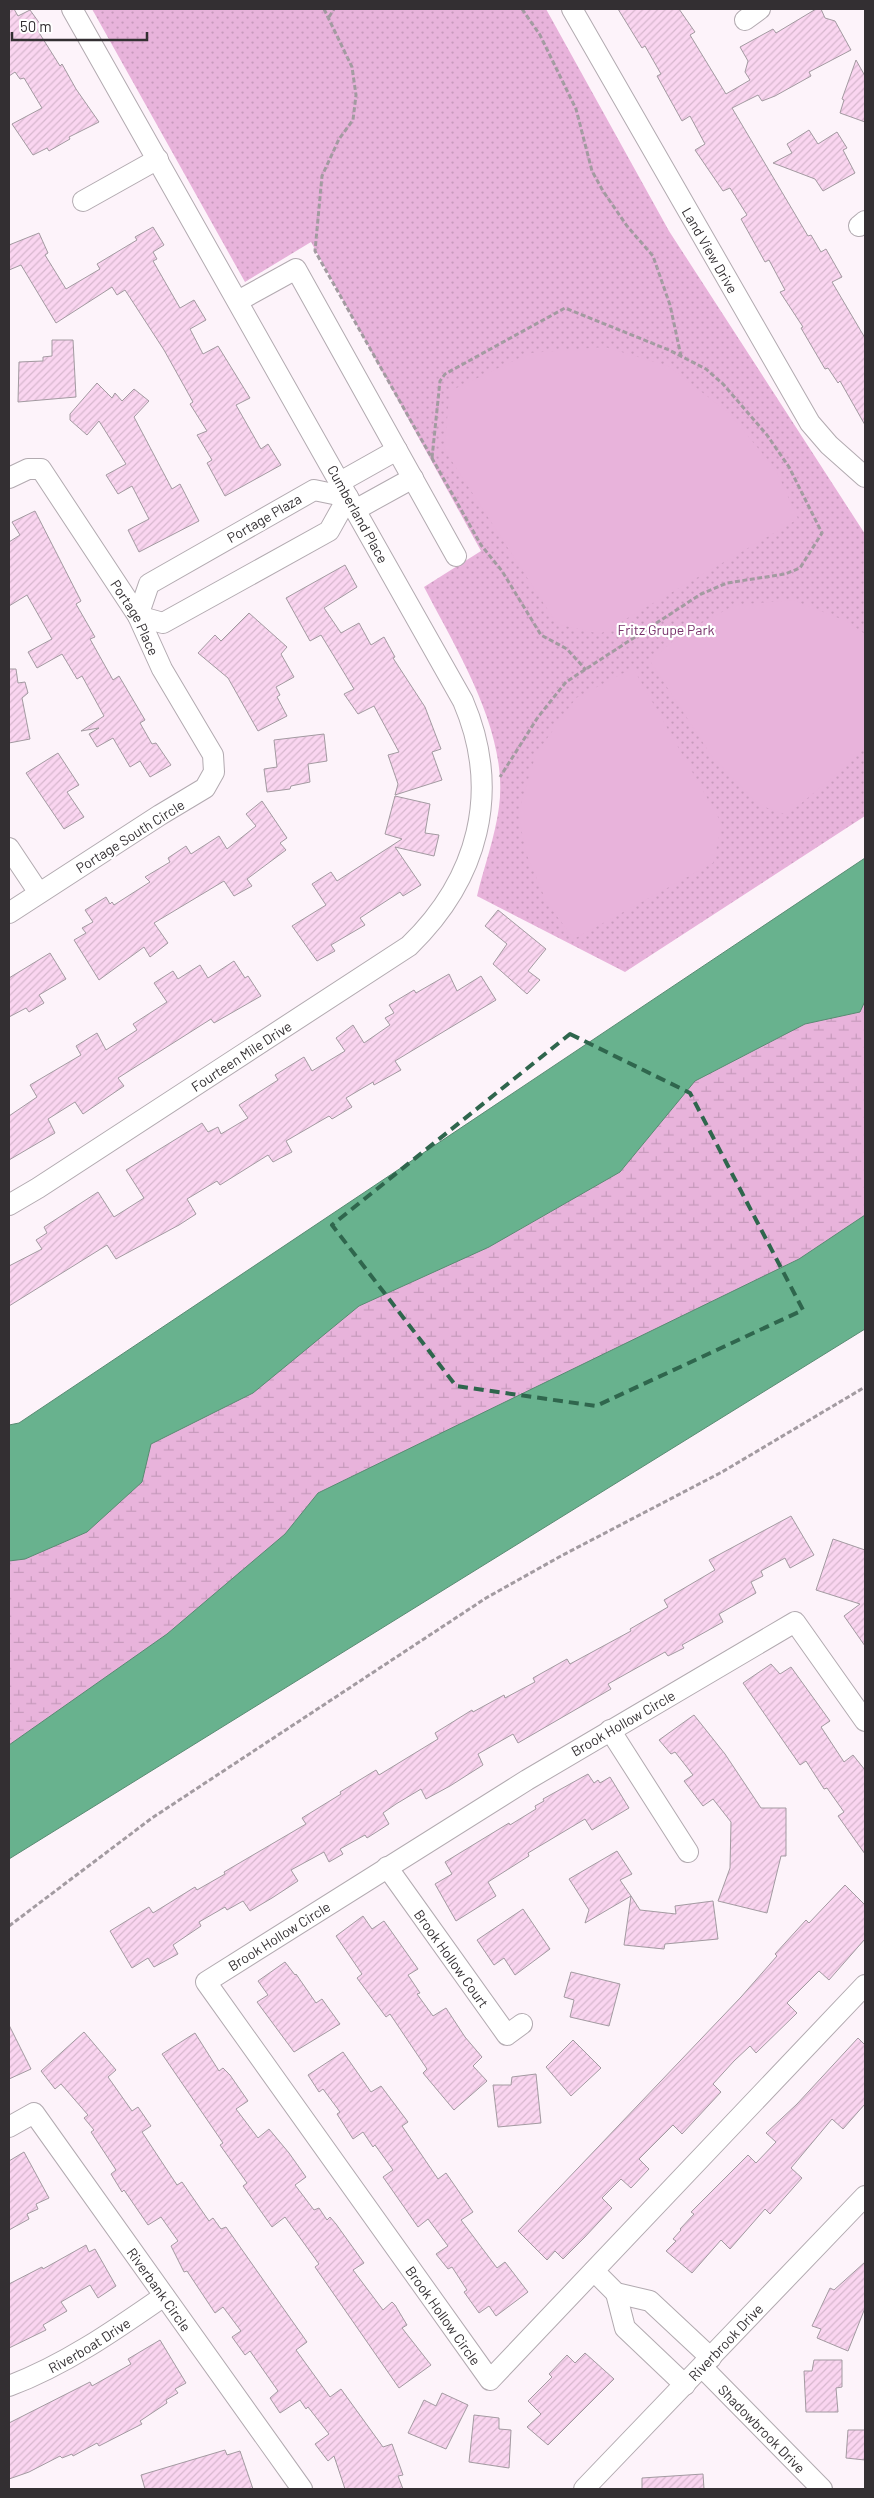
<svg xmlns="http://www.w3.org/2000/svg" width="874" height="2498" font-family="Barlow,sans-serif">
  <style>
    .wetland { fill: url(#wetland-marsh) }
    .park { fill: url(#park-dots) }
    .garden { fill: #e8b3db }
    .water { fill: #68b28e; stroke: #588b72 }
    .building { fill: url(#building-hatch); stroke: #a39aa1 }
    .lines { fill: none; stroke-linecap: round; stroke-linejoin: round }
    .minor-casing { stroke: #b2aab0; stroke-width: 22 }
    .path { stroke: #a39ba1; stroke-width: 3; stroke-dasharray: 5 2.5; stroke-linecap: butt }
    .minor { stroke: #fff; stroke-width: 20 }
    .marked { fill: none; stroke: #2f664d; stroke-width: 4; stroke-dasharray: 10 6; stroke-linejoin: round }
    .labels { text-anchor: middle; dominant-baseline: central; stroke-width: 4.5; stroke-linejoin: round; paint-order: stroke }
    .street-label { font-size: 14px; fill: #332f32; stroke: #fff }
    .park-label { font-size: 14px; fill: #79336c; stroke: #fff }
  </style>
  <defs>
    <pattern id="wetland-marsh" width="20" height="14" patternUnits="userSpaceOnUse" patternTransform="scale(1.25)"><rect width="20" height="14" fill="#e8b3db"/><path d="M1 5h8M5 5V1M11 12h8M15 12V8" fill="none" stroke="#c79abc"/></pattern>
    <pattern id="park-dots" width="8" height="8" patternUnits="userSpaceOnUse" patternTransform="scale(1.25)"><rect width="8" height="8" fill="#e8b3db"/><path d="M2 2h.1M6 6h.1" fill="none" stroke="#c79abc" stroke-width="1.8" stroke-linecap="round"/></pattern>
    <pattern id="building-hatch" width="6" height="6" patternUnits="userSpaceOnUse" patternTransform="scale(1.25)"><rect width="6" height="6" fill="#fad5f0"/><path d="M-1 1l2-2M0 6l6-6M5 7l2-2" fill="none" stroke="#d7b7ce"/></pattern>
  </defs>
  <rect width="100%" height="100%" fill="#fdf3fa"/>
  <path class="wetland" d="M865 958V1239L9 1766V1516Z"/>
  <path class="park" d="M92 9H546L669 231 865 534V816L625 972 477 896C484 867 495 837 499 807 509 732 457 651 424 587L481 551 311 242 245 282Z"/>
  <g class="garden">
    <path d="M605 347 668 366 729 413 776 470 798 519 600 634 557 624 444 449 450 391 530 353Z"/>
    <path d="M793 600 846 621 865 634V747L844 768 787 815 759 805 711 755 650 661 681 634 735 605Z"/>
    <path d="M633 668 722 824 713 863 574 939 547 903 526 853 518 813 536 754 576 698Z"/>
  </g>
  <g class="water">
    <path d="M865 858V1001L860 1012 805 1024 695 1081 620 1172 489 1247 359 1306 253 1393 151 1444 142 1482 87 1532 25 1559 9 1561V1425L19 1423Z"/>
    <path d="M865 1215V1329L9 1859V1745L167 1634 285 1534 318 1493 799 1259Z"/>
  </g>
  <g class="building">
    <path d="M9 9H14L18 16 30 10 43 28 38 31 60 66 62 64 76 89 99 122 69 137 70 139 49 151 47 148 33 155 12 124 42 108 24 78 20 79 15 72 9 76Z"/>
    <path d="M618 9H679L695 32 690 35 726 94 750 80 745 72 748 61 740 47 773 29 776 33 816 9H821L825 18 835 21 851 50 809 72 811 76 775 96 762 101 758 95 732 108 808 236 811 235 821 252 826 249 842 277 832 282 865 338V425L840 381 838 383 828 368 825 369 801 328 803 327 780 292 785 290 769 260 765 262 741 219 747 215 730 188 723 191 695 150 705 144 690 116 682 121 657 76 661 74 645 46 642 48Z"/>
    <path d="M856 60 865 76V122L840 113 844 100 842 99Z"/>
    <path d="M809 130 818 144 837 132 847 148 843 150 855 173 823 191 815 179 773 163 792 153 787 144Z"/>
    <path d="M153 227 164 245 153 252 157 259 153 261 180 308 194 300 206 320 190 329 203 354 218 346 250 398 236 405 261 449 268 444 281 465 225 496 207 463 212 460 197 435 207 431 190 404 193 402 164 350 125 290 117 295 112 287 56 323 21 265 9 270V245L39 233 48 253 45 255 66 289 100 269 97 264 137 240 135 237Z"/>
    <path d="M52 340H73L76 397 18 402 19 362 43 361V357L52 356Z"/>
    <path d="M97 383 112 398 115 393 122 401 134 389 149 401 134 417 172 489 180 484 199 521 139 552 128 530 149 519 132 486 118 494 106 475 126 464 99 421 87 435 70 420V414Z"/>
    <path d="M35 511 81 601 76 604 95 637 90 639 113 680 119 676 145 720 140 723 152 744 156 743 171 765 150 777 140 761 130 767 113 738 97 747 89 734 99 728 81 731 104 716 82 676 77 679 62 654 37 668 28 652 52 639 27 595 9 606V542L20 535 12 522Z"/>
    <path d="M345 565 357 587 324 608 341 633 359 623 371 645 384 637 395 657 393 658 425 707 441 749 432 752 442 780 395 795 398 784 388 755 399 752 374 706 358 714 344 694 354 689 321 635 310 641 286 598Z"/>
    <path d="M249 613 287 647 281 654 294 677 276 687 280 695 277 697 287 716 258 731 228 678 198 653 215 635 221 641Z"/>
    <path d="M9 669H16L18 683 25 682 28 693 22 698 30 739 9 743Z"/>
    <path d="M324 734 327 761 308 764 310 782 291 786 290 789 267 792 264 769 277 767 274 740Z"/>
    <path d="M58 753 79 785 67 792 84 817 64 829 26 773Z"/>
    <path d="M395 796 430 804 425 833 439 835 434 856 395 847 421 885 403 896 400 892 360 918 365 925 331 945 335 951 317 961 292 926 326 905 312 884 331 872 337 881 402 839 385 834Z"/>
    <path d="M262 801 287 838 280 843 286 850 247 879 252 886 234 896 224 881 154 923 168 943 150 957 144 947 99 980 74 940 86 933 82 928 93 922 85 910 106 897 110 904 112 902 114 905 150 882 145 877 170 862 168 858 186 846 191 854 219 836 227 849 256 826 246 814Z"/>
    <path d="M498 910 546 949 528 971 540 980 527 994 493 964 507 944 485 926Z"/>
    <path d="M50 953 66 979 39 995 44 1003 29 1012 26 1008 9 1017V978Z"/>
    <path d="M234 961 245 978 248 976 261 996 214 1023 211 1019 118 1078 124 1086 83 1114 75 1102 48 1119 55 1133 9 1160V1116L37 1097 30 1085 81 1055 76 1046 97 1033 106 1050 137 1030 133 1024 167 1002 154 983 173 971 178 979 200 965 208 978Z"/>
    <path d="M449 974 457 991 481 976 496 1000 395 1061 401 1070 374 1085 373 1082 346 1098 352 1107 332 1119 329 1116 286 1141 292 1152 273 1162 268 1155 220 1185 217 1181 187 1199 196 1214 179 1225 116 1259 107 1245 9 1306V1266L42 1249 36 1240 47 1233 44 1227 98 1192 114 1217 144 1198 126 1170 202 1123 208 1132 218 1127 221 1134 248 1118 239 1105 278 1080 275 1075 304 1057 312 1071 345 1051 336 1038 353 1025 364 1043 390 1025 385 1018 394 1013 389 1005 414 990 416 993Z"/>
    <path d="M791 1516 814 1555 790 1568 785 1558 761 1571 763 1576 751 1582 756 1593 719 1614 723 1622 682 1645 684 1648 668 1656 665 1652 608 1684 611 1689 518 1743 513 1734 478 1754 483 1765 450 1786 426 1799 421 1789 396 1804 383 1813 389 1824 367 1838 365 1835 340 1849 343 1854 329 1862 324 1852 291 1870 298 1881 272 1898 250 1911 243 1901 227 1910 225 1907 199 1922 201 1926 173 1945 178 1954 154 1967 148 1958 132 1968 110 1931 149 1907 153 1913 195 1887 197 1890 225 1874 224 1872 306 1824 302 1818 341 1794 340 1792 376 1770 379 1775 438 1739 435 1733 472 1710 473 1712 504 1695 505 1698 535 1682 533 1678 567 1659 570 1664 631 1631 630 1629 668 1607 664 1600 715 1570 709 1560Z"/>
    <path d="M833 1539 865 1550V1646L844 1616 860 1604 816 1590Z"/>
    <path d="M771 1664 780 1674 791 1667 830 1721 821 1727 844 1762 853 1755 865 1770V1854L838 1816 844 1812 827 1788 824 1789 806 1761 800 1765 743 1683Z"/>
    <path d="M694 1715 725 1754 761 1808H786V1856H781L767 1913 718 1901 730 1868 731 1822 713 1799 703 1806 684 1781 693 1775 675 1752 671 1754 659 1740Z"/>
    <path d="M588 1774 594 1783 598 1780 600 1783 610 1777 629 1808 592 1830 585 1819 528 1853 529 1856 488 1882 496 1896 456 1921 435 1884 452 1874 445 1862 509 1823 510 1825 536 1809 535 1806 544 1801 543 1799Z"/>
    <path d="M617 1851 632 1874 620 1880 631 1896 585 1923 589 1910 569 1879Z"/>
    <path d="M845 1885 865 1905V1939L829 1980 819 1971 787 2003 797 2013 756 2053 750 2046 734 2061 713 2084 721 2092 682 2134 673 2125 639 2159 649 2169 631 2188 621 2179 602 2198 612 2208 584 2238 563 2259 555 2251 547 2260 518 2231 741 1997 777 1956 775 1954 806 1920 809 1923Z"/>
    <path d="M631 1896 640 1910 676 1914 675 1906 713 1901 718 1939 665 1944 664 1949 624 1945Z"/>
    <path d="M523 1909 550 1949 515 1975 504 1958 494 1965 477 1940Z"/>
    <path d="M363 1916 372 1929 384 1921 418 1969 408 1975 420 1993 417 1994 433 2016 446 2008 465 2037 482 2057 473 2066 487 2081 454 2110 423 2073 427 2069 390 2014 386 2017 357 1978 362 1974 336 1936Z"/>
    <path d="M285 1962 295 1975 296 1974 316 2003 322 1999 340 2024 294 2052 257 2002 268 1995 258 1981Z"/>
    <path d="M571 1972 620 1984 609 2026 570 2017 574 2000 564 1997Z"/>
    <path d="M9 2025 31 2069 9 2079Z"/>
    <path d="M84 2032 116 2070 108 2077 132 2111 138 2107 151 2126 142 2132 177 2185 182 2182 209 2221 213 2218 221 2229 226 2227 307 2342 296 2350 330 2397 341 2389 383 2447 392 2444 403 2475 398 2476 403 2489H345L334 2456 328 2461 315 2444 329 2434 308 2407 306 2409 300 2400 280 2413 270 2398 278 2391 250 2351 245 2355 232 2337 241 2331 223 2307 215 2313 187 2271 184 2272 171 2246 178 2241 161 2217 148 2225 124 2190 122 2192 111 2174 116 2170 91 2132 94 2130 84 2118 88 2115 61 2084 55 2089 41 2071Z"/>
    <path d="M195 2033 219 2071 223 2068 230 2075 248 2101 236 2109 258 2138 269 2129 289 2153 306 2177 295 2185 314 2210 319 2208 327 2220 330 2217 336 2224 364 2263 353 2270 383 2310 392 2302 395 2305 407 2325 402 2328 431 2365 399 2388 315 2267 319 2264 285 2217 272 2227 243 2186 247 2183 220 2145 223 2143 162 2054Z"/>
    <path d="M858 2038 865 2045V2104L843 2129 832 2119 791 2168 802 2178 770 2214 765 2209 730 2249 721 2240 692 2273 666 2251 676 2241 673 2239 681 2230 680 2229 694 2214 691 2212 748 2155 756 2163 776 2142 766 2133 797 2104Z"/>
    <path d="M573 2040 601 2068 571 2096 546 2067Z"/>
    <path d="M343 2052 371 2092 381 2086 408 2122 402 2126 438 2179 446 2173 473 2212 461 2220 497 2268 505 2262 528 2292 496 2316 489 2306 479 2313 464 2292 467 2290 452 2267 448 2269 436 2254 448 2246 428 2219 418 2227 383 2177 393 2170 375 2145 373 2147 363 2132 353 2139 337 2114 340 2112 323 2089 319 2092 308 2075Z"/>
    <path d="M536 2074 541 2123 498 2127 493 2085H511L512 2077Z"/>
    <path d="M24 2152 49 2198 36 2204 38 2209 27 2214 29 2219 9 2230V2161Z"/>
    <path d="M86 2245 89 2252 95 2249 116 2286 98 2298 90 2285 61 2302 67 2311 43 2325 46 2330 9 2348V2284L42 2267 43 2269Z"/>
    <path d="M865 2262V2308L848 2351 817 2338 821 2329 812 2326 830 2288 834 2290Z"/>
    <path d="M160 2340 186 2383 175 2389 178 2393 166 2400 167 2403 140 2421 142 2424 99 2446 97 2443 73 2456 72 2454 62 2458 60 2456 29 2472 9 2479V2423L90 2382 92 2386 131 2364 128 2359Z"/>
    <path d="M585 2353 614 2379 548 2445 527 2427 541 2414 528 2401 552 2377 549 2374 567 2355 575 2363Z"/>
    <path d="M814 2360H842V2387L836 2388 838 2412H806L804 2371H812Z"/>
    <path d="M442 2393 468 2405 446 2449 408 2433 424 2400 436 2406Z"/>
    <path d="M474 2415 499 2418V2429L511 2430 509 2468 469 2462Z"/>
    <path d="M848 2430H865V2460L846 2458Z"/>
    <path d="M225 2450 227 2455 240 2451 253 2489H145L141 2475Z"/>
    <path d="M703 2474 704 2489H642V2478Z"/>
  </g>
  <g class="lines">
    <g class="minor-casing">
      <g id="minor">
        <path id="s1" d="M572 9 810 423 829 445 865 477"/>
        <path d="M745 20 760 9"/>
        <path d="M83 201 158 159"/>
        <path d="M859 226 865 221"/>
        <path d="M238 301 296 269 456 556"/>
        <path id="s2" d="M9 478 28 469H41L138 616 162 669 213 755 214 772 205 788 160 815 9 913"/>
        <path d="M340 482 397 450"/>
        <path d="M314 490 348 497 329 531 163 623 138 616 149 584Z"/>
        <path d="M355 510 413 478"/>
        <path d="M9 848 39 893"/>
        <path id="s3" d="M9 1205 38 1188 409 946C478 879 502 792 463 701L72 9"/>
        <path id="s4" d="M865 1721 795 1622 527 1780 206 1982 490 2380 865 1985"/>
        <path d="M610 1730 688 1852"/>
        <path id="s5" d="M387 1867 507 2035 522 2024"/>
        <path id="s6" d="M9 2127 34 2113 302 2489"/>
        <path d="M594 2271 616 2293 650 2301 711 2358"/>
        <path d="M616 2293 625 2328 685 2385"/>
        <path id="s7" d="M702 2367 822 2489"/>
        <path id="s8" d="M9 2386C65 2365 115 2330 164 2296"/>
        <path id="s9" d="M584 2489 865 2196"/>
      </g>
    </g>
    <g class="path">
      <path d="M324 9 352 67 356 95 353 120 339 139 322 176 315 251 481 545 502 571 541 635 567 649 586 670"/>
      <path d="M522 9 540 35 576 109 592 171 603 191 627 226 653 256 670 305 681 356"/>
      <path d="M329 17 334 9"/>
      <path d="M432 458 440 381 445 374 565 308 669 350 706 369 723 384 767 435 789 467 822 533 800 568 785 574 727 583 701 594 566 682 538 717 500 777"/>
      <path d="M9 1926 152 1818 486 1598 561 1556 722 1472 865 1387"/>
    </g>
    <use href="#minor" class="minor"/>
  </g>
  <path class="marked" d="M570 1034 690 1093 803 1310 596 1406 456 1386 332 1225Z"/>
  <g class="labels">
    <g class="street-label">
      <text stroke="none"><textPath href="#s1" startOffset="278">Land View Drive</textPath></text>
      <text transform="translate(358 514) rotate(61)">Cumberland Place</text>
      <text transform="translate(264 518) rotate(-30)">Portage Plaza</text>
      <text stroke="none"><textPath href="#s2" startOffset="210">Portage Place</textPath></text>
      <text transform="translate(130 836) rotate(-32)">Portage South Circle</text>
      <text stroke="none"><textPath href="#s3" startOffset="276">Fourteen Mile Drive</textPath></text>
      <text transform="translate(623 1723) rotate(-30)">Brook Hollow Circle</text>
      <text transform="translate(279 1936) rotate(-32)">Brook Hollow Circle</text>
      <text stroke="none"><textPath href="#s5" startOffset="112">Brook Hollow Court</textPath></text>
      <text stroke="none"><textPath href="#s6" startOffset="245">Riverbank Circle</textPath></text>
      <text stroke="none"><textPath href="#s4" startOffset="1221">Brook Hollow Circle</textPath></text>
      <text stroke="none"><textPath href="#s9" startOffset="204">Riverbrook Drive</textPath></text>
      <text stroke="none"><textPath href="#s8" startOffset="90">Riverboat Drive</textPath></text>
      <text stroke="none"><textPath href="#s7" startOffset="86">Shadowbrook Drive</textPath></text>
    </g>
    <g class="park-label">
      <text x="666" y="629">Fritz Grupe Park</text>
    </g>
  </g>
  <rect width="874" height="2498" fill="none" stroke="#332f32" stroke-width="20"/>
  <path d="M12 32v8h135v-8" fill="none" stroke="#332f32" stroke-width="2.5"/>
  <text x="20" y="32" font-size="15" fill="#332f32" stroke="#ffffff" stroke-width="4" paint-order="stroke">50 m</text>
</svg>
